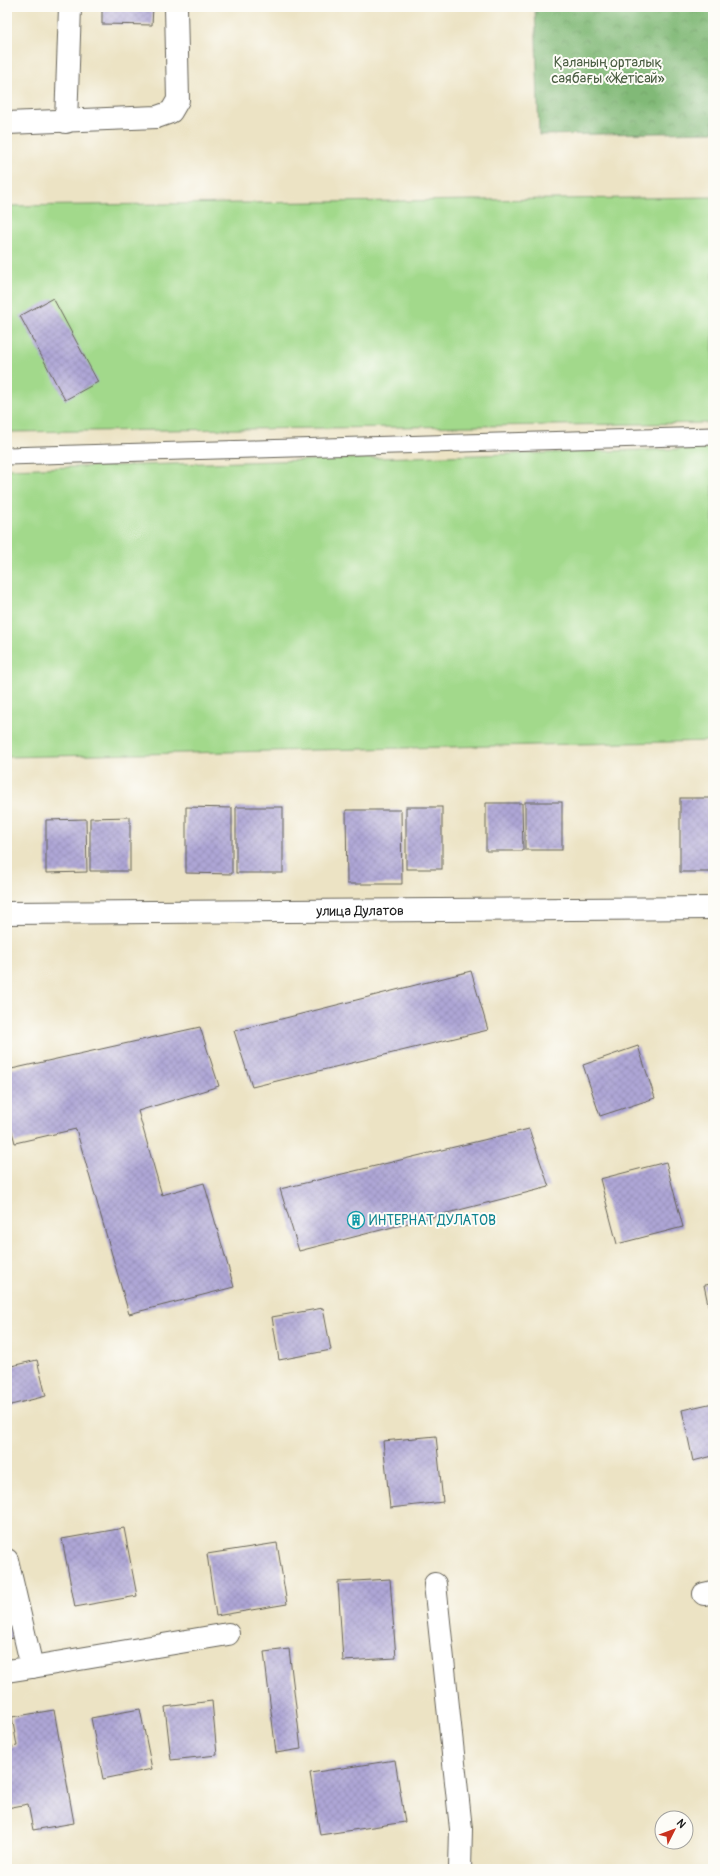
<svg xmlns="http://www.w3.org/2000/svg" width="720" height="1876" font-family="Pangolin,sans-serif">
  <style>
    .grass { fill: #a2d98b; stroke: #5f7a54 }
    .forest { fill: url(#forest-crowns); stroke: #4e6a4a }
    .building { fill: url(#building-cross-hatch) }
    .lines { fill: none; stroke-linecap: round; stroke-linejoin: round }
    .lane-casing { stroke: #656257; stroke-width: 19 }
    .street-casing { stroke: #656257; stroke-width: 24 }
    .lane { stroke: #fff; stroke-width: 17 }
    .street { stroke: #fff; stroke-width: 22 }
    .labels { text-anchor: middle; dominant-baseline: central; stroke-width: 4; stroke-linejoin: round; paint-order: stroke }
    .park-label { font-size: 14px; fill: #4b5e43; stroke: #fdfcf7 }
    .street-label { font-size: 14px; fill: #1c1c1c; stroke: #fdfcf7 }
    .culture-label { font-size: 14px; fill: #0d838f; stroke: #fdfcf7; text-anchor: start }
  </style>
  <defs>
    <pattern id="forest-crowns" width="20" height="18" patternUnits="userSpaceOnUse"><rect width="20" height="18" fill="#81b977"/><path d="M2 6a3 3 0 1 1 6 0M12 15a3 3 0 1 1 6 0" fill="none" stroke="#6f9e66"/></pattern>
    <pattern id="building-cross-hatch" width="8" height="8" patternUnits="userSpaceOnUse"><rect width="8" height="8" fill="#aea6d6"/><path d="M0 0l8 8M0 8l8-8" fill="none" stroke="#958eb7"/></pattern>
  </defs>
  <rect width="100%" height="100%" fill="#fdfcf7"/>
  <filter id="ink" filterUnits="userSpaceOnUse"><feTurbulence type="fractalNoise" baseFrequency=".025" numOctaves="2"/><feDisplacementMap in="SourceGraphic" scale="8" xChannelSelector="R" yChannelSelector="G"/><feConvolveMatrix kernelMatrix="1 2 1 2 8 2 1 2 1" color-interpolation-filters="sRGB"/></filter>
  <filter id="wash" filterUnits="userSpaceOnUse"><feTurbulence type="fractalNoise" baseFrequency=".012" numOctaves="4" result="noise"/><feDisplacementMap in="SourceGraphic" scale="16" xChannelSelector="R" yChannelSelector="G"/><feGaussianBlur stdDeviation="0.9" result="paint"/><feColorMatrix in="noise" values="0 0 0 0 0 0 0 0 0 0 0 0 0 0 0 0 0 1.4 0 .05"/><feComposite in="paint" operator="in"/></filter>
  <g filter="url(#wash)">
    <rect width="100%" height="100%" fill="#ece3c4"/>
    <g class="grass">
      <path d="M713 197V423L7 432V206Z"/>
      <path d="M713 448V741L7 757V469Z"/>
    </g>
    <path class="forest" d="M535 7H713V132L539 135Z"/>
    <g id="blocks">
      <g class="building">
        <path d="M102 7H153L152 25 102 24Z"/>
        <path d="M53 298 98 382 65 400 20 316Z"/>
        <rect x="680" y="798" width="33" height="74"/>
        <rect x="525" y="802" width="37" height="48"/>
        <path d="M486 803H522L523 851H486Z"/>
        <path d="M186 807 232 808V874L186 873Z"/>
        <rect x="236" y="807" width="47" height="66"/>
        <rect x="406" y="807" width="36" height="62"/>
        <path d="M346 810H401L402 884H347Z"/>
        <path d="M130 817V871H90V818Z"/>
        <path d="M86 819 87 872 46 873V820Z"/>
        <path d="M471 971 488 1030 252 1087 234 1031Z"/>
        <path d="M200 1027 219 1086 138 1111 162 1195 204 1183 234 1287 129 1314 76 1129 15 1143 7 1113V1070Z"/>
        <path d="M638 1046 655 1098 600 1116 583 1065Z"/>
        <path d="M529 1129 549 1187 299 1251 280 1189Z"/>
        <path d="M666 1162 683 1227 617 1244 600 1179Z"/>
        <path d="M713 1284V1323H712L704 1285Z"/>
        <path d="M323 1308 331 1350 279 1360 272 1317Z"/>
        <path d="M37 1360 46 1396 7 1406V1367Z"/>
        <path d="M713 1403V1456L693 1461 682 1410Z"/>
        <path d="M436 1436 443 1502 390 1508 383 1441Z"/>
        <path d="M124 1528 137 1596 75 1607 62 1539Z"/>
        <path d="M277 1543 287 1604 216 1616 207 1554Z"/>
        <path d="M390 1579 396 1658 343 1661 338 1582Z"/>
        <path d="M7 1598 14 1638 7 1639Z"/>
        <path d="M289 1649 301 1749 276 1753 264 1652Z"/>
        <path d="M212 1701 217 1755 171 1760 165 1707Z"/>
        <path d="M140 1709 152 1769 103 1779 91 1718Z"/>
        <path d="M54 1710 74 1823 33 1830 28 1804 7 1808V1748L17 1746 12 1717Z"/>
        <path d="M395 1760 405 1822 320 1835 310 1773Z"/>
      </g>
    </g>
  </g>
  <g filter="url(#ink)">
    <use href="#blocks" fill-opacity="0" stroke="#656257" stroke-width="1"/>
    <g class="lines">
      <g class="lane-casing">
        <path id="lane" d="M7 456 713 436"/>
      </g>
      <g class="street-casing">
        <g id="street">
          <path d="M66 122 70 7"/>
          <path d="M7 123 157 117 171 112 178 100 176 7"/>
          <path id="s1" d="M7 913 713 908"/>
          <path d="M7 1560 32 1667 7 1671"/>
          <path d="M435 1584 461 1829 460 1869"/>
          <path d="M704 1594 713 1592"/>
          <path d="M32 1667 228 1634"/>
        </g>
      </g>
      <use href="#lane" class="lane"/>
      <use href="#street" class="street"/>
    </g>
  </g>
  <defs>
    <g id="building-ring" transform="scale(0.9)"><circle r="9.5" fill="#fdfcf7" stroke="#0f9aa8" stroke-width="1.5"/><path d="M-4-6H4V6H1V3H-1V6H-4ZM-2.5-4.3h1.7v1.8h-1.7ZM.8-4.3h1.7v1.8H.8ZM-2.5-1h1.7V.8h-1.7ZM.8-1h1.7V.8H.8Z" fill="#0f9aa8"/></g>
  </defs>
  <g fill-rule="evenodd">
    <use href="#building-ring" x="356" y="1220"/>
  </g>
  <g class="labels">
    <g class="park-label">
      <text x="608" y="62">Қаланың орталық<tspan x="608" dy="16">саябағы «Жетісай»</tspan></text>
    </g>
    <g class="street-label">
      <text stroke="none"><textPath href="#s1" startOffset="353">улица Дулатов</textPath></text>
    </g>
    <g class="culture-label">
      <text x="369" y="1220">ИНТЕРНАТ ДУЛАТОВ</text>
    </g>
  </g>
  <rect width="720" height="1876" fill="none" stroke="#fdfcf7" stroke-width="24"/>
  <g transform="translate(674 1830) rotate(48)"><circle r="19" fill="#fdfcf7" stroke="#a3a29f"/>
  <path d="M0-3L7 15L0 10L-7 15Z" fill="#c8321e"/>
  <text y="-6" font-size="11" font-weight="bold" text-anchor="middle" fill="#1c1c1c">N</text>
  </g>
</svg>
